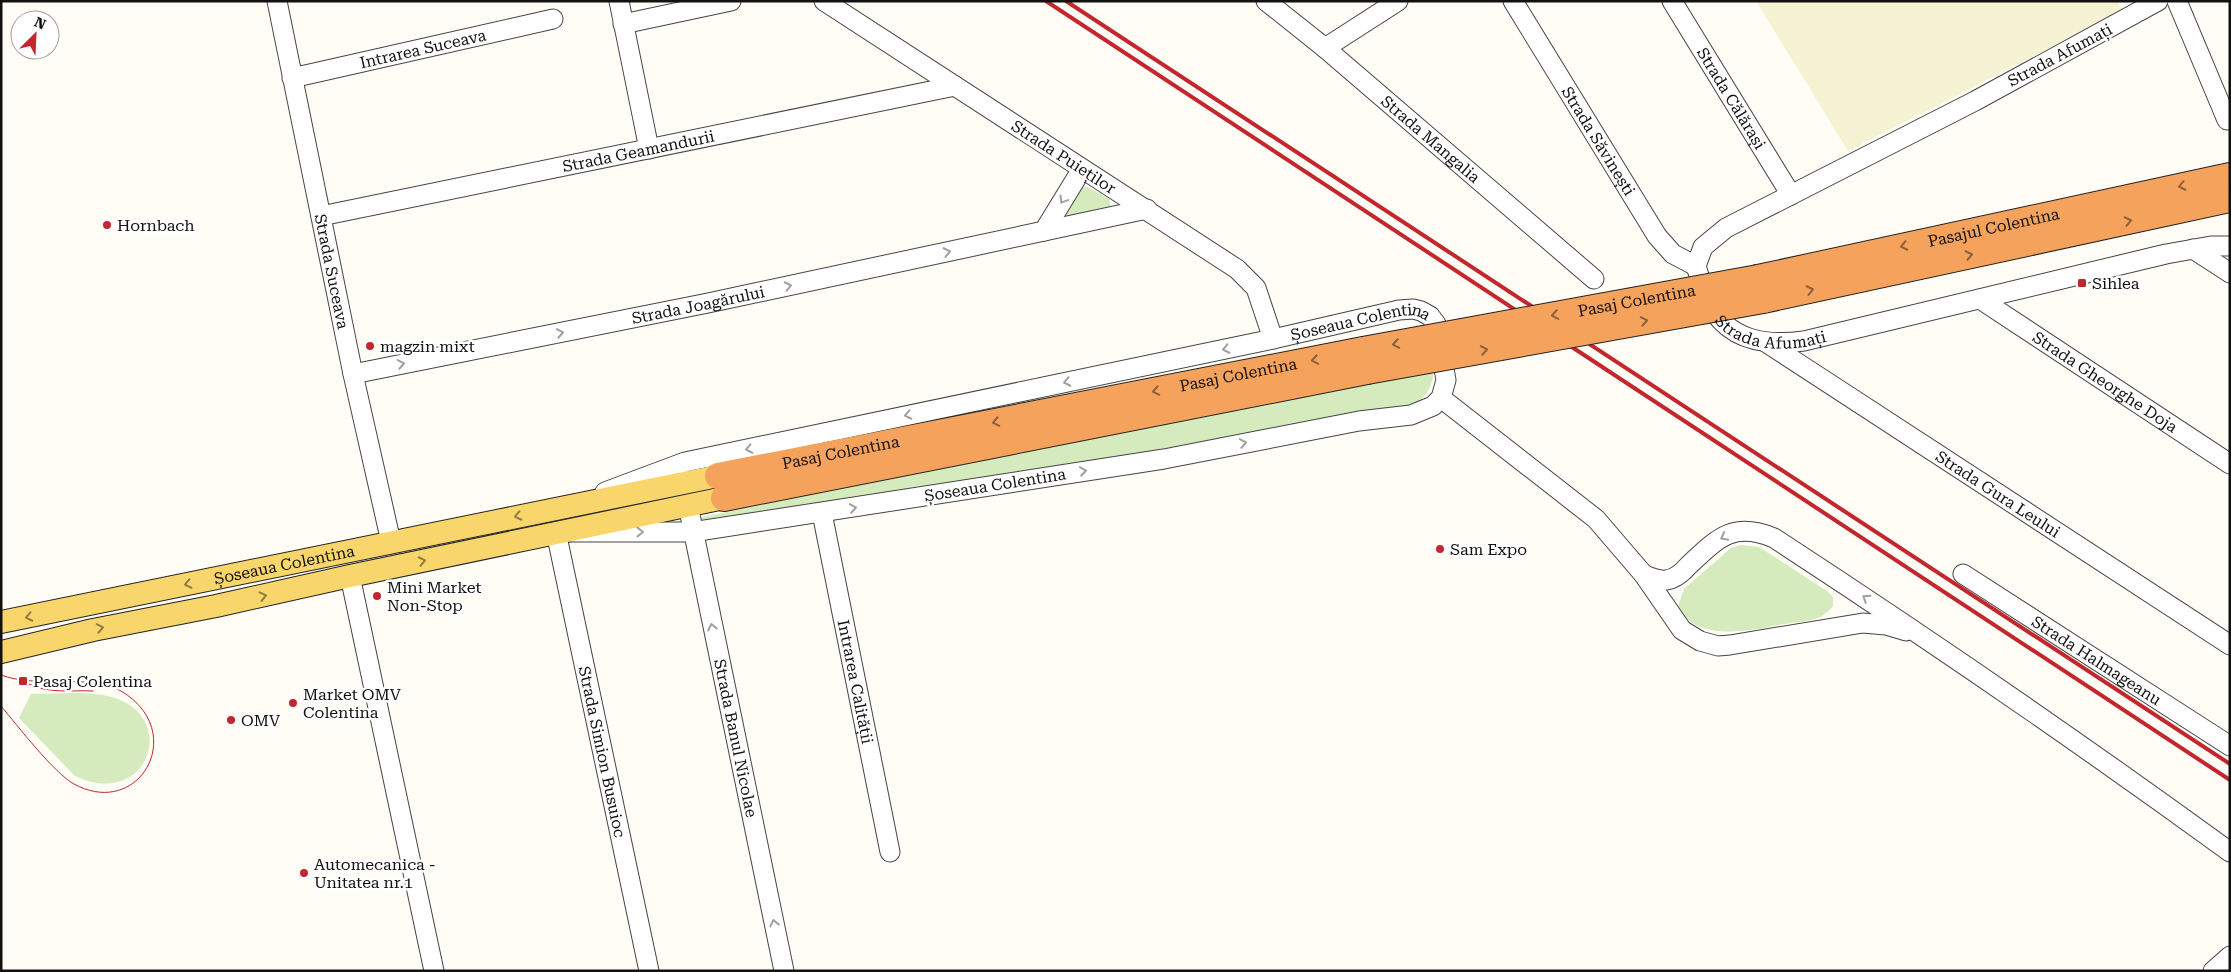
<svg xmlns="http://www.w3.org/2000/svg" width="2231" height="972" font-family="'Roboto Serif',serif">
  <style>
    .farmland { fill: #f6f3d4 }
    .green { fill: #d5ebbd }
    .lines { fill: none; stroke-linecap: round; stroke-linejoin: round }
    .minor-casing { stroke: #444; stroke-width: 21 }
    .major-casing { stroke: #222; stroke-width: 24 }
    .highway-casing { stroke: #222; stroke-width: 28 }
    .minor { stroke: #fff; stroke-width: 19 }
    .major { stroke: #f9d66b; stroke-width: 22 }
    .highway { stroke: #f5a25d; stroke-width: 26 }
    .tram { stroke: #c4262e; stroke-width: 1 }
    .rail { stroke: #c4262e; stroke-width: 4 }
    .highway-bridge-casing { stroke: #222; stroke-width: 28; stroke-linecap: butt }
    .highway-bridge { stroke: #f5a25d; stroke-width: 26 }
    .oneway { stroke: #8e613b }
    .oneway2 { stroke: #a0a0a0 }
    .oneway3 { stroke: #917d42 }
    .poi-dot { fill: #c4262e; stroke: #fff; stroke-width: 2 }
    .labels { text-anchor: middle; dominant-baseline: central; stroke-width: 5; stroke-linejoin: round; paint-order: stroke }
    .street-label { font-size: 16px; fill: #111; stroke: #fff }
    .poi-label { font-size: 16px; fill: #111; stroke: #fff; text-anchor: start }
  </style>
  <rect width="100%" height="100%" fill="#fffdf5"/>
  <path class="farmland" d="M1756 1H2118L2122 11 1848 151Z"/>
  <g class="green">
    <path d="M1082 187H1088L1109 199 1111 207 1109 209 1062 219Z"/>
    <path d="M1433 369C1434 388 1425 399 1409 407L1130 459 703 526 700 519 702 517Z"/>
    <path d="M1740 545 1759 547 1827 591 1833 597V606C1822 622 1802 621 1784 624 1752 630 1696 644 1678 606L1684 589 1731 548Z"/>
    <path d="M31 694C58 694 90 690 115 698 180 720 146 810 75 776L19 718Z"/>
  </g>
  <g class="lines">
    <g class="minor-casing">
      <g id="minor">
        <path id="s1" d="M277 1 353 374 391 542"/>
        <path d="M619 1 649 149"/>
        <path id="s2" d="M824 1 1237 269 1256 288 1273 339"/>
        <path id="s3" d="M1266 1 1325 48 1594 279"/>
        <path id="s4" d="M1513 1 1657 236 1673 254 1696 266"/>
        <path id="s5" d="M1672 1 1791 195"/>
        <path id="s6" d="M2158 1 1975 101 1726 228 1703 247 1696 266C1700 278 1703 292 1709 303 1728 341 1766 346 1804 341L2166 254 2211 246H2230"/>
        <path d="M2177 1 2227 120"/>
        <path d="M623 24 731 1"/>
        <path d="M1325 48 1398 1"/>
        <path id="s7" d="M292 78 553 19"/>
        <path id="s8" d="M321 216 955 86"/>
        <path d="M1044 231 1082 169"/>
        <path d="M2193 249 2230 273"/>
        <path id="s9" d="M1980 299 2230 464"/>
        <path id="s10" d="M1767 343 2230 645"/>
        <path id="s11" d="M353 374 708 303 1147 209"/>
        <path d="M1441 398 1596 519 1644 575 1682 630 1700 641 1718 646 1730 645 1863 623 1886 625 1906 631"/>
        <path id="s12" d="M605 492 685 462 1273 339 1399 310 1413 309 1421 311 1430 316 1436 324 1446 380 1441 398 1433 406 1411 415 1359 421 1164 459 692 532H556L649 971"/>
        <path id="s13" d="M688 505 784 971"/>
        <path id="s14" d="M822 513 890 852"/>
        <path id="s15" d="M1963 574 2230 746"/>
        <path d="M1644 575C1651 577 1659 581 1666 580 1676 579 1683 572 1689 565 1718 538 1733 521 1774 538 1929 639 2080 743 2230 852"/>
        <path d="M350 576 434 971"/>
        <path d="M2213 971 2230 956"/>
      </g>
    </g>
    <g class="major-casing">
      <g id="major">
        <path id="s16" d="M1 622 718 476"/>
        <path d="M1 652 93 630 216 606 350 576 724 498"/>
      </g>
    </g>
    <g class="highway-casing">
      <g id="highway">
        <path id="s17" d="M1758 278 2230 176"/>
        <path d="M1763 300 2230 199"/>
        <path id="s18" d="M718 476 1363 350"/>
        <path d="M724 498 1367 371"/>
      </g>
    </g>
    <use href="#minor" class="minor"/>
    <use href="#major" class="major"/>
    <use href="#highway" class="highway"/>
    <g class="tram">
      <path d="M1 675C37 689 91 673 121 691 189 731 140 820 74 784 54 773 17 725 1 706"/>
      <path d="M29 684C49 694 71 690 93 691"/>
    </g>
    <g class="rail">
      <path d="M1046 1 2230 780"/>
      <path d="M1066 1 2230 764"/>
    </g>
    <g class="highway-bridge-casing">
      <g id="highway-bridge">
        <path id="s19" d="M1363 350 1758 278"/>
        <path d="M1367 371 1763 300"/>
      </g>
    </g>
    <use href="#highway-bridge" class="highway-bridge"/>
  </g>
  <defs><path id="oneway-chevron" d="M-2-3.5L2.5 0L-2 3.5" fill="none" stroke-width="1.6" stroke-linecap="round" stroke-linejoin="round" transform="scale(1.25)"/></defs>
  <g class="oneway">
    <use href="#oneway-chevron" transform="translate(2182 186) rotate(168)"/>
    <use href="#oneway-chevron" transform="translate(2128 221) rotate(-12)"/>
    <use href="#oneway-chevron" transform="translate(1904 246) rotate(168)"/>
    <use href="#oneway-chevron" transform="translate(1969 255) rotate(-12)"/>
    <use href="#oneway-chevron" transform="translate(1810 290) rotate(-12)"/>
    <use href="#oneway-chevron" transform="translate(1555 315) rotate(170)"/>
    <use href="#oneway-chevron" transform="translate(1644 321) rotate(-10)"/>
    <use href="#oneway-chevron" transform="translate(1396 344) rotate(170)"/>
    <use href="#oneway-chevron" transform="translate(1484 350) rotate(-10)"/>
    <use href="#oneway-chevron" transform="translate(1315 360) rotate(169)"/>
    <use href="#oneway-chevron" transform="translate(1156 391) rotate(169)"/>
    <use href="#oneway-chevron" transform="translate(996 422) rotate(169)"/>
  </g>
  <g class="oneway2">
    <use href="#oneway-chevron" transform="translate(1063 200) rotate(121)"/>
    <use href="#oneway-chevron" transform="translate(947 252) rotate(-12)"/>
    <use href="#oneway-chevron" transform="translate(788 286) rotate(-12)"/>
    <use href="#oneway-chevron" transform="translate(560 333) rotate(-11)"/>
    <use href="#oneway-chevron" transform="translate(1226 349) rotate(168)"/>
    <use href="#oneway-chevron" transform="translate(401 364) rotate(-11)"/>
    <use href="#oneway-chevron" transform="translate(1067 382) rotate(168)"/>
    <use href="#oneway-chevron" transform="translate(908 415) rotate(168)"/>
    <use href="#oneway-chevron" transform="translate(1243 443) rotate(-11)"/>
    <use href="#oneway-chevron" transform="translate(749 449) rotate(168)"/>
    <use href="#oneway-chevron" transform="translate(1083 471) rotate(-9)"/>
    <use href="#oneway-chevron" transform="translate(853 508) rotate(-9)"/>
    <use href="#oneway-chevron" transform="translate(640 532)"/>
    <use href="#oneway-chevron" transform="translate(1724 537) rotate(153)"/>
    <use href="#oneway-chevron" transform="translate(1866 598) rotate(-147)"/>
    <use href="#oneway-chevron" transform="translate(712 627) rotate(-102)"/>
    <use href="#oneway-chevron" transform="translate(774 923) rotate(-102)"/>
  </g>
  <g class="oneway3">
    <use href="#oneway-chevron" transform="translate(518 516) rotate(168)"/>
    <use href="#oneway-chevron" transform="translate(422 561) rotate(-12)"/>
    <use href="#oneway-chevron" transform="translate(188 584) rotate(168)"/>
    <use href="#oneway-chevron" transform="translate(263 596) rotate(-13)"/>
    <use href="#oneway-chevron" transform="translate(29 617) rotate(168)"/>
    <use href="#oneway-chevron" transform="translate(100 628) rotate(-11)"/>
  </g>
  <g class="poi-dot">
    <circle cx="107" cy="225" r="5"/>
    <rect x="2077" y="278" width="10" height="10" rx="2.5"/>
    <circle cx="370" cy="346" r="5"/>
    <circle cx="1440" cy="549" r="5"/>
    <circle cx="377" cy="596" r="5"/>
    <rect x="18" y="676" width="10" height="10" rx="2.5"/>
    <circle cx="293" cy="703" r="5"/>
    <circle cx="231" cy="720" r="5"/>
    <circle cx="304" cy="873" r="5"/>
  </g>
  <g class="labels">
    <g class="street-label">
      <text stroke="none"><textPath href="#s7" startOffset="134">Intrarea Suceava</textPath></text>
      <text transform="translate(2060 55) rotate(-28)">Strada Afumați</text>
      <text stroke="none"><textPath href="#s5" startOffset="114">Strada Călărași</textPath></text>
      <text stroke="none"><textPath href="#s3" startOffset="215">Strada Mangalia</textPath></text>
      <text stroke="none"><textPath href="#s4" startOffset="164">Strada Săvinești</textPath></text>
      <text stroke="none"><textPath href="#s8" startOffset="324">Strada Geamandurii</textPath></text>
      <text stroke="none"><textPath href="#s2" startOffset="286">Strada Puieților</textPath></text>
      <text stroke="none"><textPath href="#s17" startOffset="241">Pasajul Colentina</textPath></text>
      <text stroke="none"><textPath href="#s1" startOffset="276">Strada Suceava</textPath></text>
      <text stroke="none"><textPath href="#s19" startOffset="278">Pasaj Colentina</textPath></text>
      <text stroke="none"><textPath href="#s11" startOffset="352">Strada Joagărului</textPath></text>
      <text stroke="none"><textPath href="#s6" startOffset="652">Strada Afumați</textPath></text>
      <text stroke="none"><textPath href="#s12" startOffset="776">Șoseaua Colentina</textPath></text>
      <text stroke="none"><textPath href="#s18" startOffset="530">Pasaj Colentina</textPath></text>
      <text stroke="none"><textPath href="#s9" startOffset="150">Strada Gheorghe Doja</textPath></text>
      <text stroke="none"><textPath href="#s18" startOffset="125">Pasaj Colentina</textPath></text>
      <text transform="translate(995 485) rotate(-9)">Șoseaua Colentina</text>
      <text stroke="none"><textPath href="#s10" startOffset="276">Strada Gura Leului</textPath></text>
      <text stroke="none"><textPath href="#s16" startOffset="289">Șoseaua Colentina</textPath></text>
      <text stroke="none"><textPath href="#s15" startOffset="159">Strada Halmageanu</textPath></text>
      <text stroke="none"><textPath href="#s14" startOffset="172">Intrarea Calității</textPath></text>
      <text stroke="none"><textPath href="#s13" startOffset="238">Strada Banul Nicolae</textPath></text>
      <text stroke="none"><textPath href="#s12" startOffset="2058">Strada Simion Busuioc</textPath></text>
    </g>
    <g class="poi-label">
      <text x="117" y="225">Hornbach</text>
      <text x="2092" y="283">Sihlea</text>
      <text x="380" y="346">magzin mixt</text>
      <text x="1450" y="549">Sam Expo</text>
      <text x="387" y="587">Mini Market<tspan x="387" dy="18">Non-Stop</tspan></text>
      <text x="33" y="681">Pasaj Colentina</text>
      <text x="303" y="694">Market OMV<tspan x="303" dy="18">Colentina</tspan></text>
      <text x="241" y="720">OMV</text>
      <text x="314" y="864">Automecanica -<tspan x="314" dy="18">Unitatea nr.1</tspan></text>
    </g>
  </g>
  <rect width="2231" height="972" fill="none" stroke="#111111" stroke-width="5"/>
  <g transform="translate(35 35) rotate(24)"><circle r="24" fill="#ffffff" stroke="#a0a0a0"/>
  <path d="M0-4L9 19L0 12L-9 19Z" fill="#c4262e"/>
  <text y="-8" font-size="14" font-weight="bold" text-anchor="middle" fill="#111111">N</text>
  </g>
</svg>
